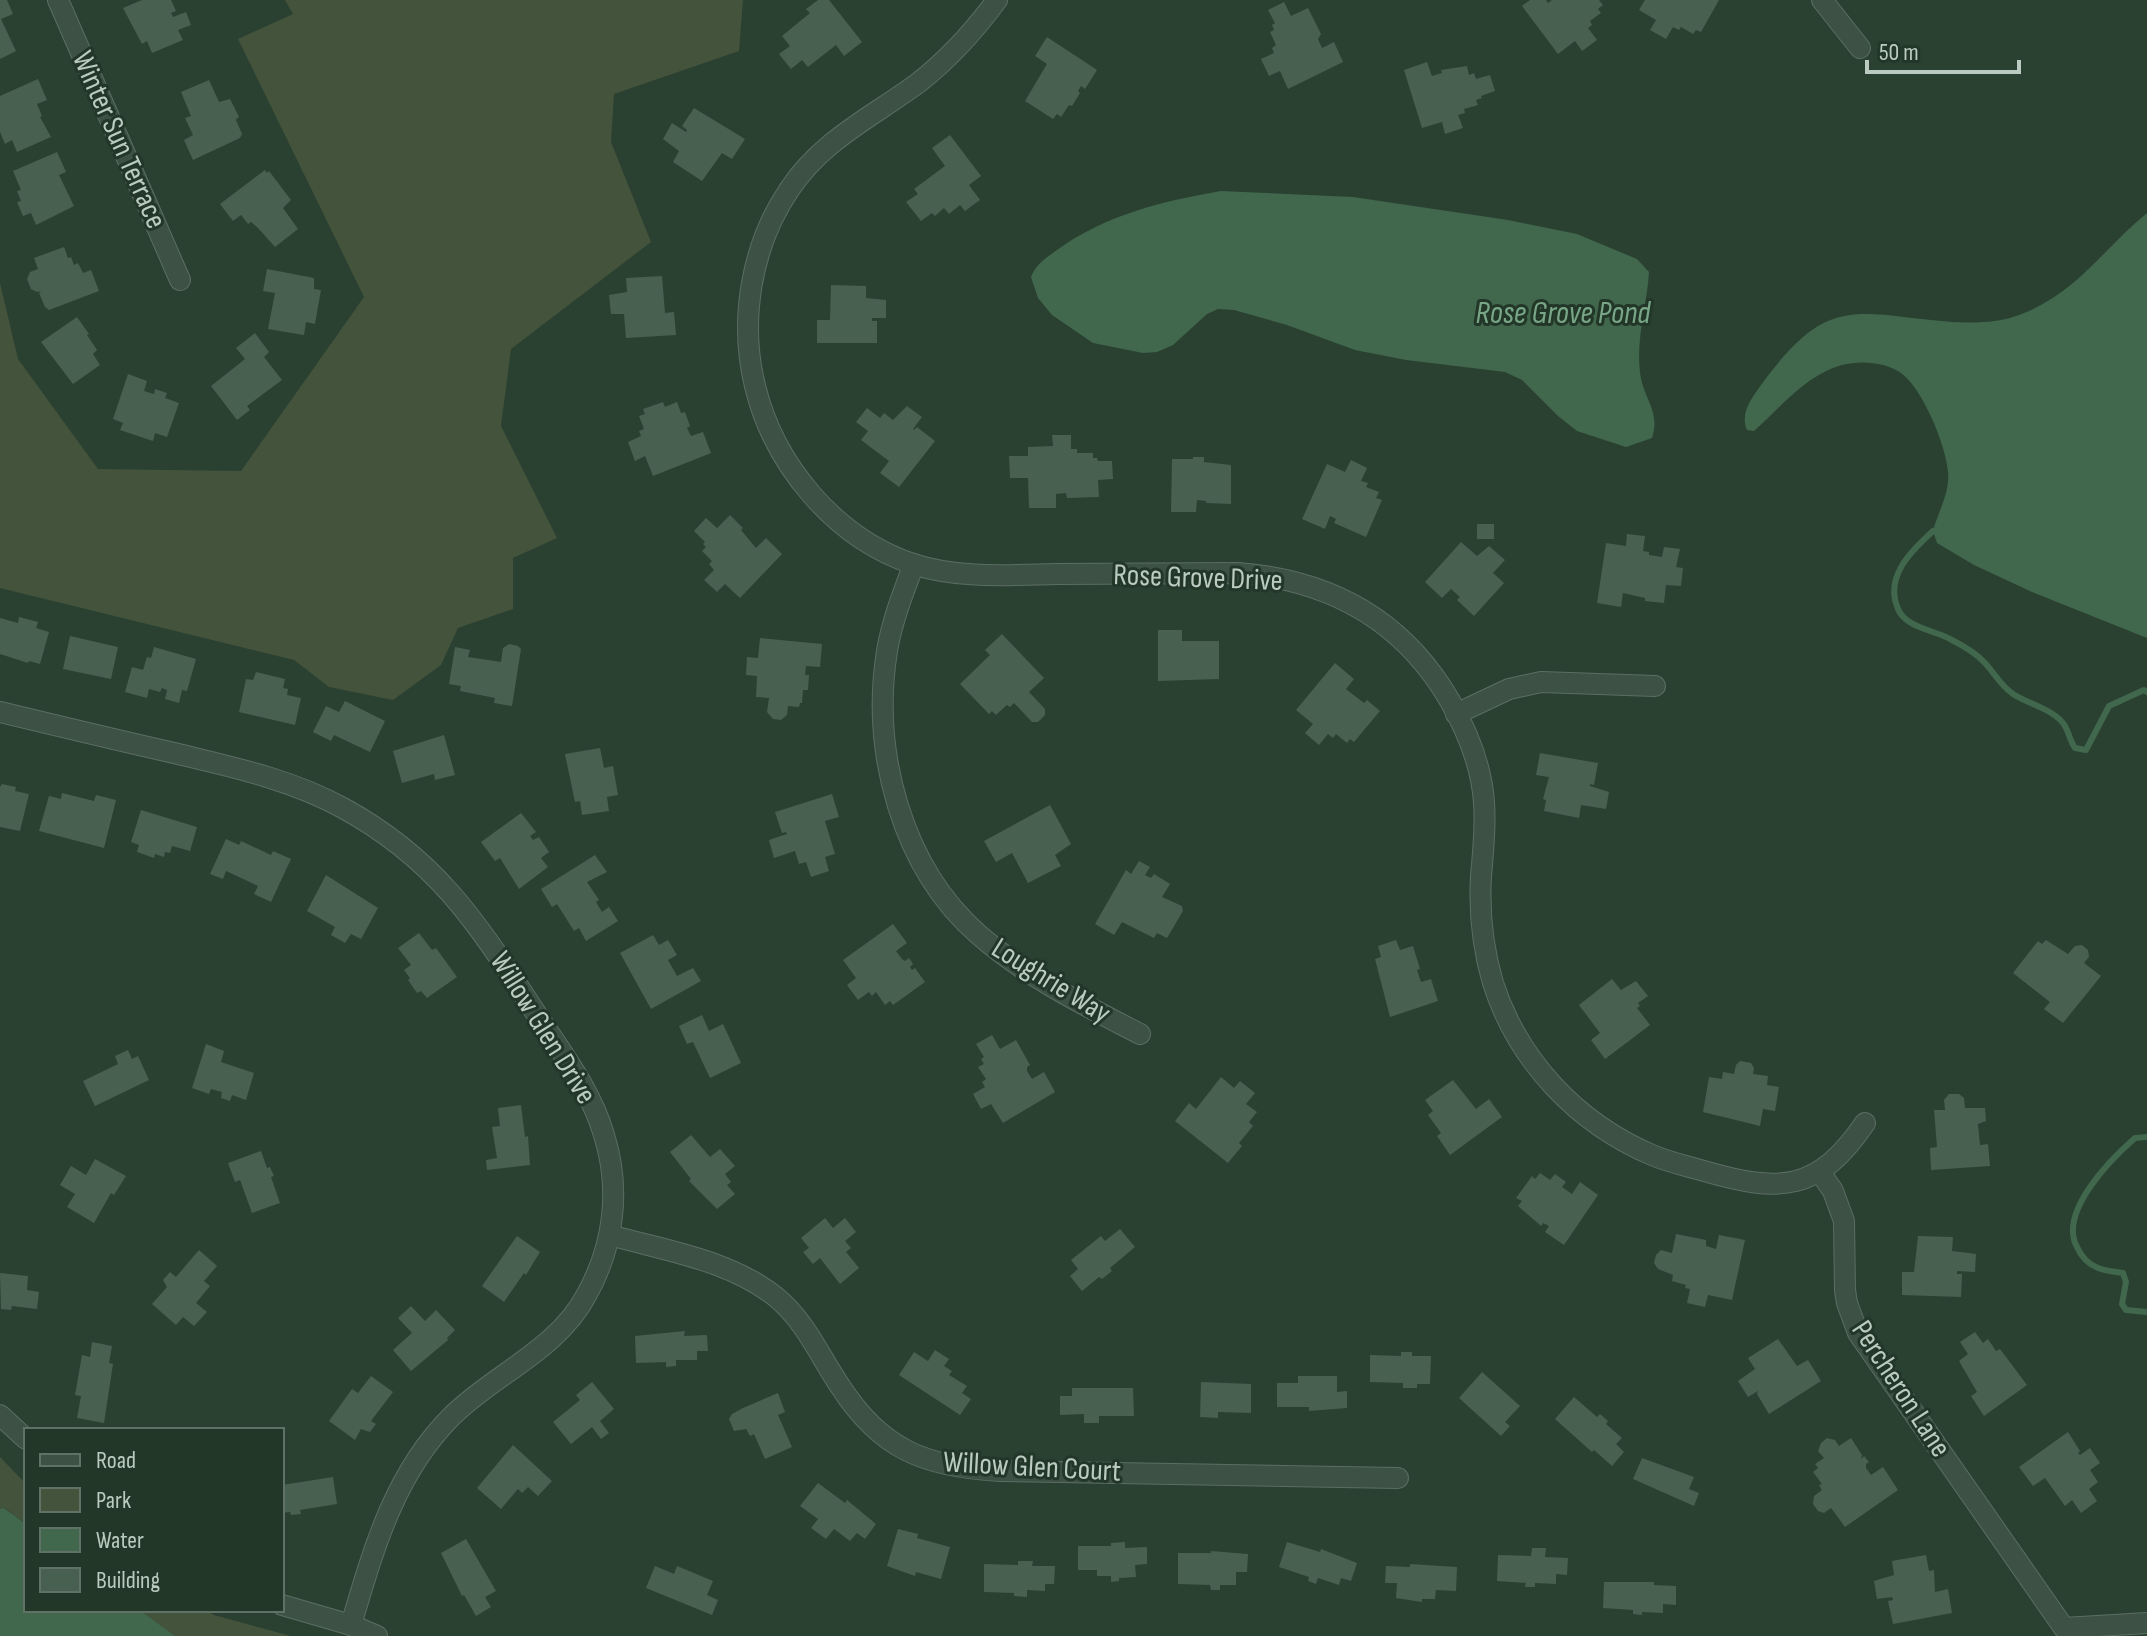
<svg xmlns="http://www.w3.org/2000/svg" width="2147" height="1636" font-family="'Sofia Sans Condensed',sans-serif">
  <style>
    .green { fill: #44533b }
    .water { fill: #41674d }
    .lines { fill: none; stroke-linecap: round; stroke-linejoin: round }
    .stream { stroke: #41674d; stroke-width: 6 }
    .building { fill: #476050 }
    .minor-casing { stroke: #5c6e63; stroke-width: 22 }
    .minor { stroke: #3e5145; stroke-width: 20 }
    .labels { text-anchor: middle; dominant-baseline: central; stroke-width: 6; stroke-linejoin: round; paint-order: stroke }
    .street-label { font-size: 30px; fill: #bbcbc1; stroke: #233729 }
    .water-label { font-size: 32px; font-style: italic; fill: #78a687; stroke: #233729 }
  </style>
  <rect width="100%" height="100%" fill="#2a4132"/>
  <g class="green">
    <path d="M285 0H743L739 51 614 94 611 142 651 242 511 349 501 426 557 538 513 558V609L458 628 441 665 393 700 329 687 294 660 0 588V283L18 359 98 469 241 471 364 297 238 39 293 14Z"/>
    <path d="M0 1457 26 1484V1524L5 1508 0 1509Z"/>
    <path d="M140 1610H205L214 1615 291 1636H175Z"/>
  </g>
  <g class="water">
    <path d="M1221 191 1353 197 1508 220 1577 234 1637 259 1649 272C1647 306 1636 337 1640 372 1643 399 1661 411 1652 438L1626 447 1577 431 1558 416 1522 380 1505 372 1406 360 1355 350 1287 325 1234 310 1218 309 1207 314 1173 345 1157 352 1143 353 1093 343 1052 315 1038 298 1031 277C1036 264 1046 258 1057 250 1105 215 1163 201 1221 191Z"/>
    <path d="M2147 213V638L2032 592 1974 565 1937 543 1933 531C1938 512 1950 493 1948 472 1946 446 1923 389 1901 373 1886 362 1860 360 1842 365 1806 375 1781 407 1754 431L1747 430C1739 412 1754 395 1764 381 1829 293 1856 314 1952 322 1974 323 1998 323 2019 315 2076 294 2102 250 2147 213Z"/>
    <path d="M4 1508 26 1524V1610H140L175 1636H0V1509Z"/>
  </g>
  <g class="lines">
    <g class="stream">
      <path d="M1933 531C1911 551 1884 577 1898 609 1906 628 1934 630 1950 639 1962 645 1976 653 1985 663 1995 674 2001 686 2013 694 2028 704 2056 710 2065 726 2069 733 2070 741 2075 748L2086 750 2109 706 2144 690 2147 692"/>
      <path d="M2147 1137 2135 1138C2111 1159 2058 1212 2077 1247 2081 1256 2088 1264 2098 1268 2106 1271 2115 1272 2123 1273L2126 1282 2122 1304 2126 1310 2147 1312"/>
    </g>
  </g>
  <g class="building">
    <path d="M0 0H7L13 14 1 19 16 51 0 59Z"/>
    <path d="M142 0H171L176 11 171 13 173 17 186 12 191 25 178 30 183 40 152 53 147 41 142 44 123 8Z"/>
    <path d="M818 0H829L862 42 844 56 836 45 808 67 802 60 791 69 779 54 790 46 782 36 810 13 806 9Z"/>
    <path d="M1530 0H1546L1548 3 1552 0H1599L1603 5 1598 9 1601 13 1590 21 1592 25 1588 28 1597 40 1582 51 1575 41 1558 54 1522 6Z"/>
    <path d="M1645 0H1719L1701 32 1696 30 1693 34 1681 27 1679 30 1673 27 1666 39 1650 30 1656 20 1639 10Z"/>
    <path d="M1284 2 1291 16 1308 8 1321 34 1318 39 1322 48 1334 42 1343 62 1288 89 1280 71 1269 76 1261 59 1274 53 1272 48 1276 45 1270 32 1274 30 1272 25 1275 23 1268 10Z"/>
    <path d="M1047 37 1097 70 1085 89 1081 86 1078 91 1080 93 1072 106 1069 105 1061 117 1057 114 1053 119 1025 101 1047 64 1035 56Z"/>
    <path d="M1427 62 1432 76 1442 73 1441 70 1467 66 1469 75 1474 73 1476 79 1490 75 1495 91 1481 96 1482 98 1476 100 1478 105 1464 109 1465 113 1458 115 1463 128 1445 134 1442 122 1422 128 1404 70Z"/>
    <path d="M38 79 47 100 37 104 42 116 40 117 51 137 17 152 12 140 5 144 0 132V96Z"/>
    <path d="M209 80 219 102 230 99 239 117 234 121 236 120 242 134 240 138 193 160 184 140 193 135 185 118 191 116 181 92Z"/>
    <path d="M694 108 745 139 732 159 722 153 702 181 673 162 679 151 663 139 672 123 686 132 687 130 682 126Z"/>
    <path d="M950 135 981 176 969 185 980 200 965 211 960 205 949 214 944 208 935 216 932 213 921 221 906 202 918 194 914 189 945 166 932 148Z"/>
    <path d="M57 152 66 172 59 175 74 206 36 225 31 213 23 216 17 202 21 201 17 191 21 190 13 171Z"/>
    <path d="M265 170 267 173 269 171 291 200 283 208 298 229 275 247 258 228 251 222 248 224 241 215 233 221 220 204Z"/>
    <path d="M64 247 68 258 71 257 74 265 78 263 83 273 91 270 99 291 49 310 45 307 39 293 41 291 37 292 31 289 27 279 30 272 38 269 34 258Z"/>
    <path d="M267 269 314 278V289L321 290 315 324 306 322 304 335 268 329 275 293 263 291Z"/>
    <path d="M662 276 665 313 674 312 676 335 626 338 624 314H611L609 295 627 292 626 278Z"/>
    <path d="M831 285 866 286V298L886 300V318H872V321H877V343H817V320H830Z"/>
    <path d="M77 317 89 334 87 335 97 350 93 354 100 365 73 384 41 342Z"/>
    <path d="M255 333 269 352 264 357 282 380 247 406 250 410 237 420 211 386 245 359 236 348Z"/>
    <path d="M128 374 147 381 144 391 154 394 155 389 167 393 165 398 179 403 167 437 155 433 153 441 120 430 123 423 113 419Z"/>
    <path d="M663 402 665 407 677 402 681 413 685 412 690 426 687 428 691 436 703 432 711 453 653 476 645 456 635 461 628 442 641 436 639 431 644 429 639 416 645 414 643 409Z"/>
    <path d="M907 406 922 417 913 429 914 430 917 427 935 441 899 487 880 473 889 461 861 440 868 431 856 422 867 408 880 418 884 413 893 420Z"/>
    <path d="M1052 435H1071V449H1077V453H1093V458H1097L1098 461H1112L1113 479 1098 480 1099 497 1067 498 1066 493 1056 494V508H1029L1028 478H1010L1009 456H1028V447L1053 446Z"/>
    <path d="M1193 457H1204V462L1231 465V504L1206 503V501L1197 500 1196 512H1171L1172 459H1193Z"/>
    <path d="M1351 460 1367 468 1361 481 1368 483 1366 487 1379 492 1376 498 1382 500 1366 537 1334 523 1336 519 1330 516 1325 529 1302 519 1327 464 1345 472Z"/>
    <path d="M730 515 743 528 741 530 756 548 766 538 782 554 740 598 725 584 717 592 704 580 714 570 709 564 712 561 702 551 706 547 703 544 705 542 694 531 706 518 717 528Z"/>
    <rect x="1477" y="524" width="17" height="15"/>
    <path d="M1627 534 1645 536 1643 551 1649 552V555L1662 557 1664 547 1680 549 1676 567 1683 568 1681 586 1666 585 1664 603 1645 601V598L1623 593 1621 607 1597 603 1606 543 1626 546Z"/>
    <path d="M1461 542 1477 556 1489 546 1505 560 1493 573 1504 583 1474 616 1457 600 1460 597 1451 589 1442 598 1425 582Z"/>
    <path d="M19 617 38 622 36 628 49 632 40 664 29 661 28 663 0 654V618L18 623Z"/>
    <path d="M1158 630H1182V641H1219V679L1158 681Z"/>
    <path d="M1002 634 1044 678 1029 692 1045 709V715L1038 722H1032L1014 703 1010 707 1007 705 996 715 992 711 989 714 960 684 990 655 985 650Z"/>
    <path d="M70 636 118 647 111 679 63 669Z"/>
    <path d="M760 638 822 644 820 667 806 666 805 675H809L808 690H803L802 703H800L799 707 788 706 787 715 781 720 773 719 767 712 769 698 756 697 757 676 746 675 747 657 758 658Z"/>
    <path d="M509 644 518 646 521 649 512 706 494 703 495 698 460 691 461 686 449 684 455 647 470 650 468 657 501 662 503 648Z"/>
    <path d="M154 647 196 659 187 691 182 690 179 703 165 699 167 690 162 688 160 692 149 689 147 698 125 692 132 667 143 670 147 657 151 658Z"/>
    <path d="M1335 663 1354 679 1346 689 1364 703 1367 700 1380 711 1354 742 1350 739 1347 743 1336 734 1333 738 1328 734 1319 745 1305 733 1313 724 1296 710Z"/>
    <path d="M256 672 285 679 283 688 288 689 287 695 301 698 295 725 239 712 246 679 253 680Z"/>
    <path d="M345 701 385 721 370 752 334 735 331 741 313 732 326 706 339 712Z"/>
    <path d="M444 735 455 775 435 780 434 774 402 783 393 751Z"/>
    <path d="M600 748 604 768 613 766 618 795 607 797 609 811 582 815 580 801 575 802 565 754Z"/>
    <path d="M1540 753 1598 763 1594 785 1590 784V786L1609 792 1606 809 1581 805 1579 818 1544 811 1546 800 1543 799 1549 777 1536 775Z"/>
    <path d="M2 784 16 787 15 791 29 794 20 831 0 827V787Z"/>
    <path d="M62 793 94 801 96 795 116 800 104 848 39 831 49 796 61 799Z"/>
    <path d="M832 794 839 817 825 821 835 854 825 857 829 871 811 877 806 862 799 864 795 851 774 858 769 840 787 834 786 832 782 833 775 812Z"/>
    <path d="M1050 805 1071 844 1055 855 1061 866 1028 883 1012 853 996 862 984 841Z"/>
    <path d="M141 810 197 827 190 851 172 846 170 853 165 852 164 857 155 854 154 858 137 852 139 845 131 842Z"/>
    <path d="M521 813 536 832 530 836 533 840 539 837 549 852 541 858 548 867 519 889 500 858 495 861 481 842Z"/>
    <path d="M226 839 239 845 241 841 271 855 273 851 291 859 271 902 254 894 258 886 226 871 223 879 210 874Z"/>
    <path d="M595 855 607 872 587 882 599 900 596 902 602 912 609 907 618 921 586 941 579 928 574 931 557 904 552 907 541 889Z"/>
    <path d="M1139 861 1150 867 1145 875 1151 878 1154 874 1170 884 1162 897 1182 906 1183 911 1167 938 1157 933 1154 938 1122 922 1114 935 1095 924 1126 870 1131 874Z"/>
    <path d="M326 875 378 908 361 939 351 934 345 943 331 935 335 927 307 911Z"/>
    <path d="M893 924 907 943 896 951 902 959 905 961 909 958 913 964 910 967 912 970 915 968 925 982 893 1005 890 1001 885 1005 876 992 872 996 869 992 858 1000 847 985 856 978 843 960Z"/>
    <path d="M419 933 432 950 436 948 457 977 427 998 421 991 417 993 408 980 410 978 404 970 411 965 398 948Z"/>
    <path d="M653 935 659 945 668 940 677 955 668 960 677 976 693 968 701 981 651 1009 620 953Z"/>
    <path d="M1396 940 1400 950 1413 946 1420 969 1417 970 1421 982 1431 979 1438 1001 1390 1017 1375 959 1381 957 1378 946Z"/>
    <path d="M2046 940 2068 954 2075 946 2082 945 2088 950 2089 957 2084 963 2101 976 2063 1023 2044 1009 2050 1002 2013 973 2038 941 2042 944Z"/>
    <path d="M1612 979 1621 990 1636 981 1648 996 1638 1003 1640 1006 1637 1008 1650 1025 1605 1059 1591 1040 1600 1033 1579 1005Z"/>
    <path d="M702 1015 709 1031 723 1024 741 1063 710 1078 693 1042 687 1044 679 1026Z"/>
    <path d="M992 1035 1000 1049 1016 1040 1030 1065 1027 1067V1071L1032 1079 1044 1072 1055 1092 1003 1123 991 1104 981 1109 973 1094 985 1087 982 1082 986 1079 978 1067 984 1064 981 1059 984 1057 976 1044Z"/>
    <path d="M206 1044 224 1051 221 1062 254 1073 246 1100 232 1095 230 1101 221 1098 222 1092 211 1089 209 1094 192 1088Z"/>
    <path d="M128 1050 132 1059 138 1056 149 1080 95 1106 83 1081 118 1064 115 1056Z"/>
    <path d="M1740 1061 1751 1063 1754 1068 1753 1074 1768 1076 1767 1085 1779 1087 1775 1111 1763 1109 1760 1126 1703 1112 1709 1077 1722 1079 1723 1072 1734 1074 1736 1065Z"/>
    <path d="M1221 1077 1234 1088 1240 1081 1255 1093 1246 1104 1257 1112 1249 1122 1253 1126 1239 1143 1242 1146 1228 1163 1175 1121 1189 1103 1196 1109Z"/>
    <path d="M1453 1080 1476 1109 1489 1099 1502 1117 1450 1155 1437 1136 1441 1133 1428 1115 1433 1111 1425 1100Z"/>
    <path d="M1949 1094H1959L1964 1098 1965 1108H1985L1986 1121 1978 1124 1980 1145 1988 1144 1990 1166 1931 1170 1930 1148 1937 1147 1934 1110H1945L1944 1100Z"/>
    <path d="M521 1105 525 1137 528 1136 530 1165 487 1170 486 1160 497 1158 492 1127 500 1126 498 1108Z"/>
    <path d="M691 1135 710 1157 720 1149 735 1166 725 1174 731 1182 727 1185 735 1194 717 1209 689 1181 691 1179 670 1152Z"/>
    <path d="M261 1151 267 1168 270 1167 274 1176 271 1177 280 1203 252 1213 240 1180 235 1182 228 1163Z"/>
    <path d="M95 1159 126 1176 114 1195 111 1193 94 1223 67 1207 75 1194 60 1185 71 1166 86 1175Z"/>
    <path d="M1540 1173 1550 1180 1555 1174 1566 1182 1562 1187 1572 1194 1580 1182 1598 1195 1564 1245 1545 1232 1549 1226 1543 1223 1541 1226 1518 1206 1522 1201 1516 1198 1532 1176 1535 1179Z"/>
    <path d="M825 1218 833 1228 845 1218 856 1232 845 1241 851 1248 846 1252 859 1268 840 1284 820 1258 813 1264 803 1252 809 1248 801 1238Z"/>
    <path d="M1120 1229 1135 1247 1110 1268 1112 1271 1102 1279 1099 1277 1082 1291 1070 1276 1078 1269 1071 1260 1101 1236 1105 1241Z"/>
    <path d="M1676 1234 1706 1240V1246L1716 1249 1719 1235 1745 1240 1732 1300 1708 1295 1705 1307 1687 1303 1690 1289 1685 1288 1686 1285 1672 1281 1673 1275 1658 1269 1654 1263 1656 1255 1661 1250 1672 1253Z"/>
    <path d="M517 1236 540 1252 526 1275 524 1273 504 1302 482 1286Z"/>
    <path d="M1918 1236 1953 1237 1952 1251 1976 1254 1975 1272 1957 1271V1274H1962L1961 1297 1902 1295V1272H1914Z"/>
    <path d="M199 1250 217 1266 204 1281 210 1286 196 1303 207 1312 194 1326 183 1317 176 1325 152 1304 167 1287 163 1280 170 1272 176 1277Z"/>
    <path d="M0 1273 28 1276 27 1290 39 1292 37 1309 12 1306 11 1310 1 1309Z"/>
    <path d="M411 1306 425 1321 436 1310 455 1330 447 1338 448 1340 411 1371 393 1350 412 1333 398 1318Z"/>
    <path d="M685 1331 684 1336 707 1335 708 1351H697V1360H676V1366L666 1367V1362L636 1363 635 1336Z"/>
    <path d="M1975 1332 1983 1343 1988 1339 1996 1351 2000 1349 2027 1385 1984 1416 1971 1396 1977 1392 1959 1361 1968 1354 1960 1342Z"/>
    <path d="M1778 1339 1797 1366 1808 1360 1821 1381 1769 1414 1757 1394 1758 1391 1748 1397 1738 1381 1755 1369 1748 1358Z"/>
    <path d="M92 1342 112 1346 109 1363 113 1364 104 1423 77 1418 81 1396 75 1395 82 1355 90 1357Z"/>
    <path d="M935 1350 949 1359 944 1366 952 1371 949 1375 967 1386 962 1393 971 1399 960 1415 899 1375 914 1352 928 1361Z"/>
    <path d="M1401 1352H1412V1356H1431L1430 1384H1417V1388H1403V1383L1370 1382V1355L1401 1356Z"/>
    <path d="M1482 1372 1520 1406 1505 1422 1510 1426 1501 1436 1459 1398Z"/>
    <path d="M371 1376 393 1392 371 1421 376 1424 370 1432 361 1429 355 1440 329 1421 352 1389 358 1393Z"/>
    <path d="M1298 1376H1337V1392L1347 1391V1408L1309 1411V1407H1277V1383H1298Z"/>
    <path d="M592 1382 614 1409 600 1421 609 1433 601 1439 592 1427 571 1444 553 1422 580 1400 576 1395Z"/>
    <path d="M1201 1382 1251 1384V1413L1218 1412V1418L1200 1417Z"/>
    <path d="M1072 1388H1133L1134 1416H1099V1423H1084V1414L1060 1415V1396H1072Z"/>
    <path d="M778 1393 785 1412 778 1415 792 1447 765 1459 754 1434 750 1436 746 1429 734 1431 729 1419 732 1414 743 1408Z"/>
    <path d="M1574 1397 1597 1417 1600 1414 1608 1421 1606 1424 1622 1438 1616 1444 1624 1452 1612 1466 1594 1450 1592 1452 1555 1419Z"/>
    <path d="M2068 1432 2080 1451 2078 1453 2080 1455 2090 1448 2100 1463 2090 1470 2098 1482 2089 1489 2097 1501 2081 1513 2072 1500 2065 1506 2045 1478 2033 1486 2019 1467Z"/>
    <path d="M1827 1438 1835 1440 1839 1446 1851 1438 1862 1455 1861 1459 1864 1456 1869 1462 1866 1464V1468L1871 1475 1883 1467 1898 1490 1845 1527 1831 1508 1824 1513 1818 1511 1813 1504 1814 1496 1822 1490 1819 1485 1822 1484 1813 1472 1818 1468 1815 1464 1824 1458 1818 1451 1821 1443Z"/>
    <path d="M513 1445 552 1481 538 1496 528 1487 522 1493 518 1489 501 1509 477 1488Z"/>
    <path d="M1642 1458 1694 1477 1689 1489 1699 1493 1694 1506 1633 1479Z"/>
    <path d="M333 1477 337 1504 300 1510 301 1514 291 1515 290 1512 282 1513V1485Z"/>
    <path d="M818 1483 845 1503 847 1500 876 1524 865 1539 857 1533 850 1541 834 1529 826 1539 811 1528 818 1519 800 1506Z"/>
    <path d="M898 1529 918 1534 917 1538 950 1547 941 1579 916 1572 915 1576 887 1566Z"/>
    <path d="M466 1539 496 1591 485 1597 491 1607 476 1616 464 1595 462 1596 441 1553Z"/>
    <path d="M1125 1542V1548L1147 1547V1564L1135 1565 1136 1577 1119 1578V1581L1111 1582V1576H1097V1570H1078V1546H1111V1543Z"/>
    <path d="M1287 1542 1320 1552 1321 1549 1357 1563 1351 1581 1341 1578 1339 1585 1318 1578 1316 1584 1308 1581 1309 1577 1279 1567Z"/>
    <path d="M1532 1548H1546L1545 1557 1568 1558 1567 1575 1556 1574V1584L1535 1583V1587H1525L1526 1583 1497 1581 1498 1555 1531 1556Z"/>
    <path d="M1211 1551 1248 1554 1247 1572H1236V1585H1220V1590H1211L1210 1585 1178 1584V1553H1211Z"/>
    <path d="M1926 1555 1929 1571 1934 1570 1935 1592 1948 1589 1952 1613 1893 1624 1888 1601 1893 1600 1892 1597 1877 1599 1874 1581 1894 1575 1892 1561Z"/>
    <path d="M1018 1561H1033L1032 1566H1055L1054 1584H1045V1591L1027 1590V1597L1014 1596V1593L984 1592V1564L1018 1565Z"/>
    <path d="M1410 1564 1457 1567 1456 1591 1436 1590 1435 1599H1422V1602L1396 1598 1397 1583H1385L1386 1566 1410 1567Z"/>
    <path d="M655 1566 674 1574 677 1566 713 1581 707 1595 718 1600 712 1615 646 1588Z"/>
    <path d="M1604 1582H1654V1585L1676 1586V1605L1663 1604V1613L1642 1612V1615L1633 1614V1610L1603 1608Z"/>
  </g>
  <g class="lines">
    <g class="minor-casing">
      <g id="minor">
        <path d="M58 0 180 280"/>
        <path d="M997 0C974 31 949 59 918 83 872 117 822 140 789 190 751 246 739 321 755 386 774 465 835 538 913 564 959 579 1009 575 1057 574 1117 574 1178 573 1238 573 1330 580 1403 620 1450 701 1467 731 1482 768 1484 803 1486 828 1483 852 1481 876 1479 911 1483 949 1493 983 1518 1061 1577 1123 1652 1155 1668 1162 1687 1166 1704 1171 1780 1193 1818 1192 1865 1123"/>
        <path d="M1822 0 1860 48"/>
        <path d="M914 564C903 593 892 621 887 651 871 751 901 867 979 935 1027 977 1084 1005 1140 1034"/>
        <path d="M0 712C58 726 116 740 174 753 232 767 290 779 343 808 442 862 482 931 541 1021 565 1057 592 1093 604 1135 621 1189 614 1245 587 1294 558 1350 494 1374 451 1417 394 1474 373 1551 351 1625"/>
        <path d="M1456 714 1509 689 1541 682 1655 686"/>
        <path d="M1820 1172 1833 1191 1844 1221 1845 1290 1847 1303 1858 1333 2064 1628 2147 1623"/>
        <path d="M610 1235C666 1251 730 1260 776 1297 806 1322 819 1355 840 1386 881 1450 926 1467 1000 1471L1398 1478"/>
        <path d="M0 1415 26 1439"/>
        <path d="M282 1605 351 1625 377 1636"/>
      </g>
    </g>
    <use href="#minor" class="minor"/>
  </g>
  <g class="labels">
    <g class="street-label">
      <text transform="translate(119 140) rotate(66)">Winter Sun Terrace</text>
      <text transform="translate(1198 578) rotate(2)">Rose Grove Drive</text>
      <text transform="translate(1051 981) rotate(32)">Loughrie Way</text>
      <text transform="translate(543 1028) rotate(58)">Willow Glen Drive</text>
      <text transform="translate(1901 1389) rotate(57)">Percheron Lane</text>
      <text transform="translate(1032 1467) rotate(3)">Willow Glen Court</text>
    </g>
    <g class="water-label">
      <text x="1563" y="313">Rose Grove Pond</text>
    </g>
  </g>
  <rect x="24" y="1428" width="260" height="184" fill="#233729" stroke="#607266" stroke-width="2"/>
  <rect x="40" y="1454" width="40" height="12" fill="#3e5145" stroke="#607266" stroke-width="2"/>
  <text x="96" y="1468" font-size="24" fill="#bbcbc1">Road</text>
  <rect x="40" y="1488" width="40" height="24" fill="#44533b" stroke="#607266" stroke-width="2"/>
  <text x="96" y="1508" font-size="24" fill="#bbcbc1">Park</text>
  <rect x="40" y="1528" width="40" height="24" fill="#41674d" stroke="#607266" stroke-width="2"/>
  <text x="96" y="1548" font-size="24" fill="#bbcbc1">Water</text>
  <rect x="40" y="1568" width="40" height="24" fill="#476050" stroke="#607266" stroke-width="2"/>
  <text x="96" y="1588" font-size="24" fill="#bbcbc1">Building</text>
  <path d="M1867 60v12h152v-12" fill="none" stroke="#bbcbc1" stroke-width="4"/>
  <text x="1879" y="60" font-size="24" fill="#bbcbc1" stroke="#233729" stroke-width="6" paint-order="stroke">50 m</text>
</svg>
